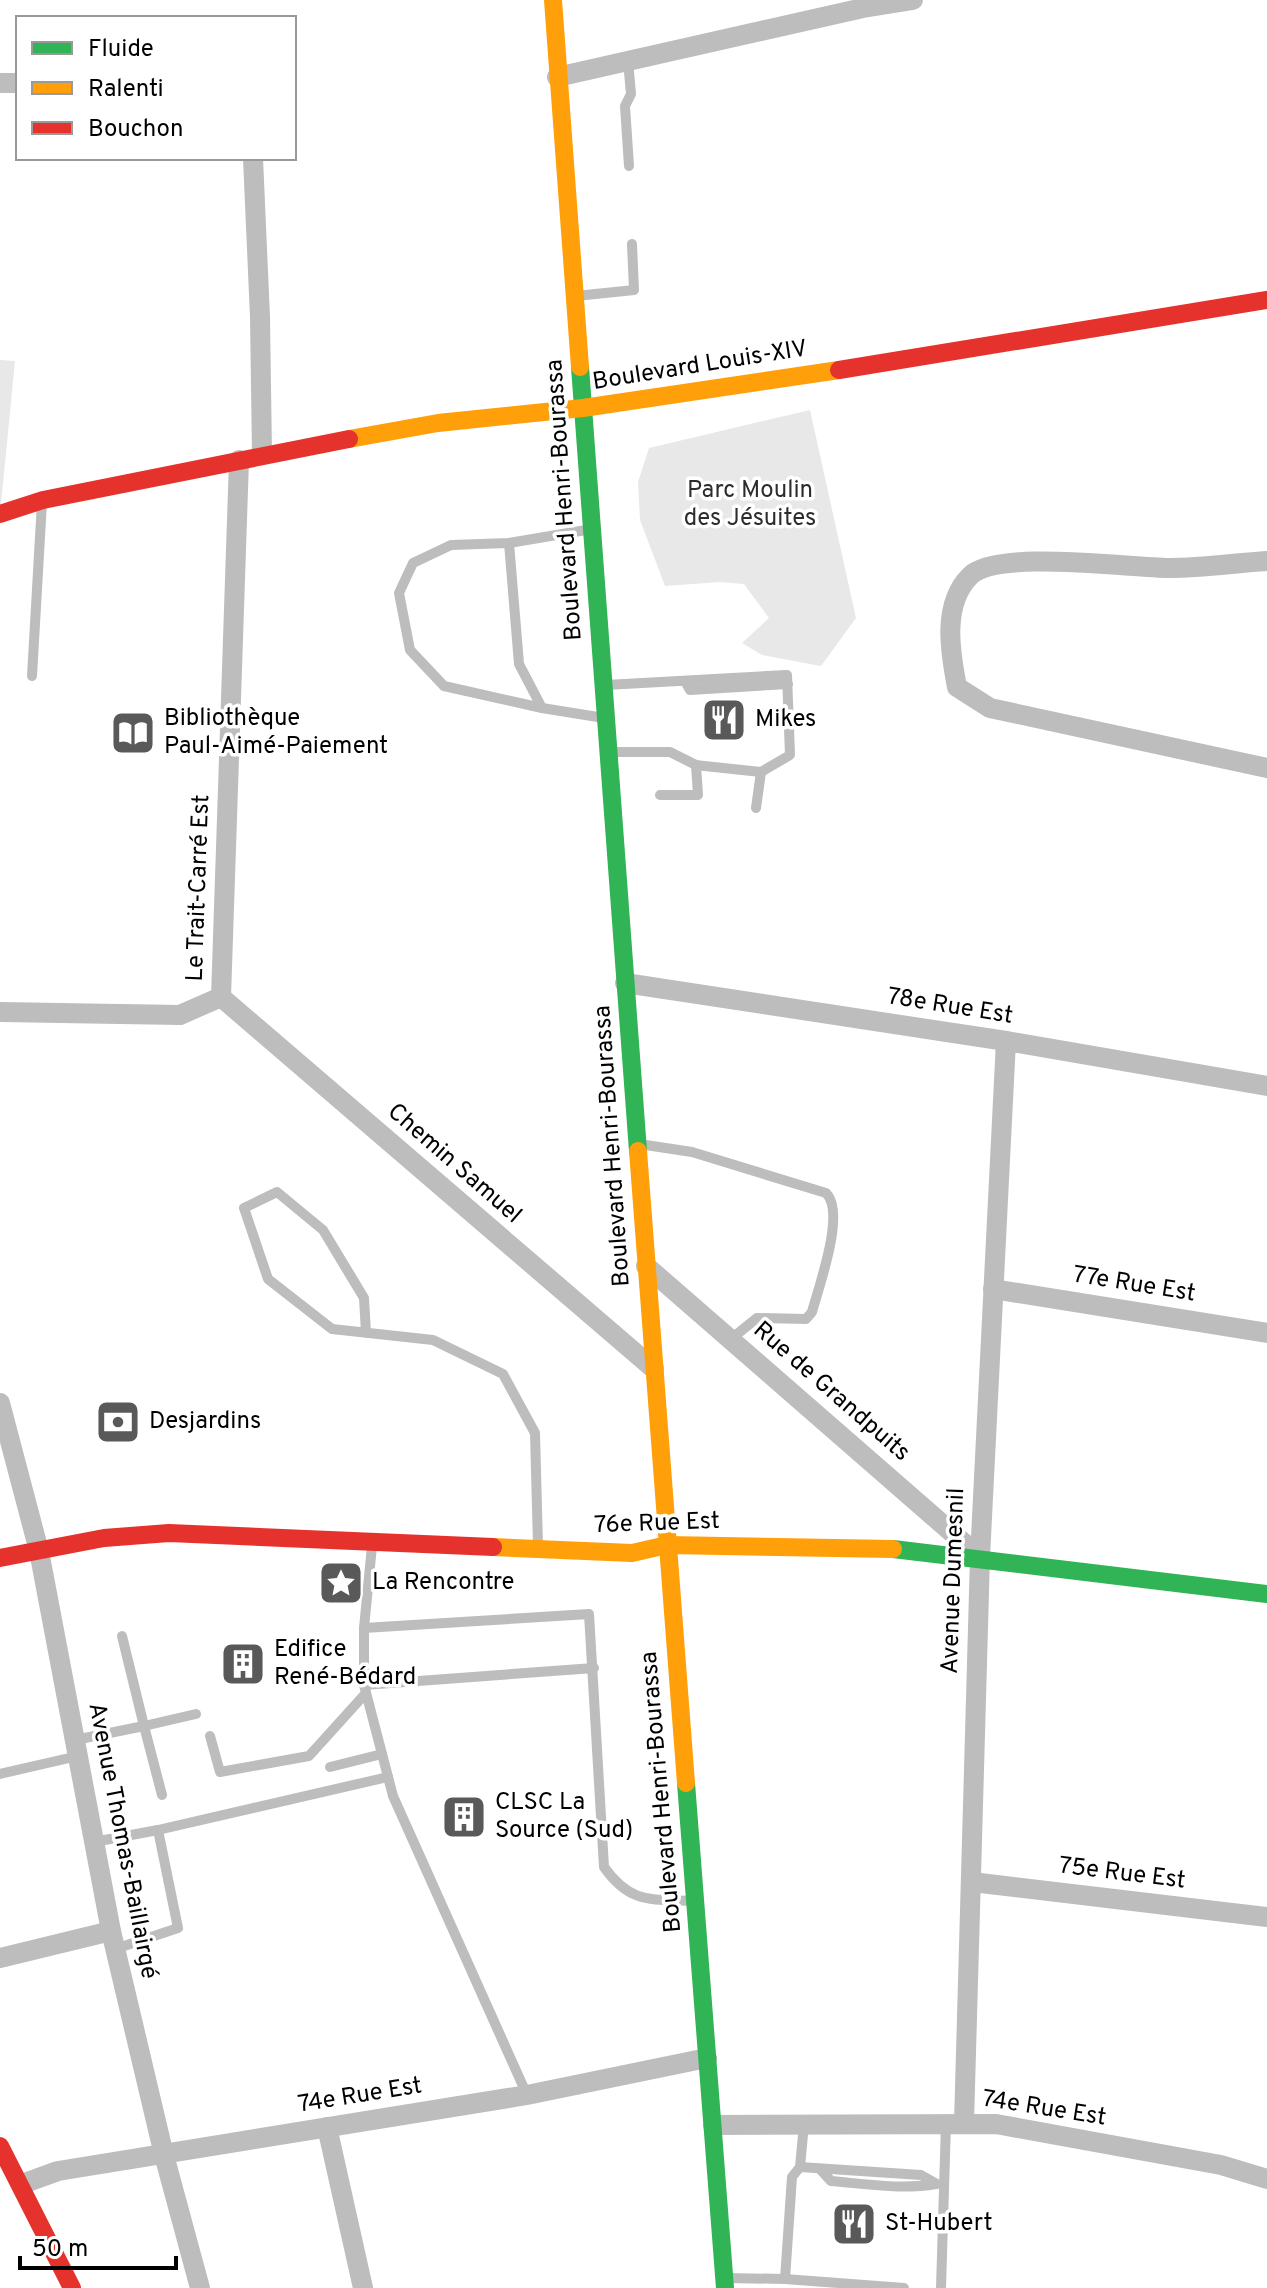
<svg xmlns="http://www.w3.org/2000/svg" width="1267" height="2288" font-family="Overpass,sans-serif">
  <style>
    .green { fill: #e8e8e8 }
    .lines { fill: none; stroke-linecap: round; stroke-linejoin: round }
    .lane { stroke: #bdbdbd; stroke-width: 10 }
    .street { stroke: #bdbdbd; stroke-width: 20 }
    .fast { stroke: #30b455; stroke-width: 18 }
    .slow { stroke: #ff9f0a; stroke-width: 18 }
    .jam { stroke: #e5322d; stroke-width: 18 }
    .labels { text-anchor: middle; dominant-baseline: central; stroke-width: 7; stroke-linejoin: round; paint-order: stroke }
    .street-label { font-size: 24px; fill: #000; stroke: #fff }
    .park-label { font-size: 24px; fill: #2c2c2c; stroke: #fff }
    .poi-label { font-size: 24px; fill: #000; stroke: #fff; text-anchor: start }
  </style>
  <rect width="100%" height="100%" fill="#fff"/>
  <g class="green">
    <path d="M0 360 15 361 0 514Z"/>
    <path d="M810 410 856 618 821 666 762 655 742 643 769 618 744 584 720 582 665 586 640 520 638 482 649 448Z"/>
  </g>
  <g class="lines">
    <g class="lane">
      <path d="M628 61 631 94 625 106 629 166"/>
      <path d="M576 296 634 290 632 244"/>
      <path d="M592 529 509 543 451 545 413 563 399 593 410 650 444 686 542 708 604 718"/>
      <path d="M509 543 519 664 542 708"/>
      <path d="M32 676 42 502"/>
      <path d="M685 681 690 690 788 684"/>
      <path d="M606 685 787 675 790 755 761 772 695 765"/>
      <path d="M610 752H670L696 765 698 795H660"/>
      <path d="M756 808 761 772"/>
      <path d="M639 1144 692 1152 826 1193C846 1212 819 1286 812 1312L806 1319 757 1318 731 1339"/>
      <path d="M366 1333 364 1298 323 1230 277 1192 244 1208 268 1279 332 1329 433 1340 503 1374 535 1433 538 1546"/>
      <path d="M372 1546 364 1628V1685L393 1796 527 2095"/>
      <path d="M364 1628 589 1614 604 1867C631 1905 652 1899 694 1901"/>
      <path d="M364 1685 594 1668"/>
      <path d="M210 1736 220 1772 309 1756 366 1693"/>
      <path d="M75 1740 144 1726 122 1636"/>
      <path d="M330 1767 382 1754"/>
      <path d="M0 1774 78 1756"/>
      <path d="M162 1795 144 1726 196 1714"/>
      <path d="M158 1830 388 1777"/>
      <path d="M94 1842 158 1830 178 1928 115 1949"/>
      <path d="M800 2167 921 2175 937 2184"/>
      <path d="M820 2169 831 2181C865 2184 902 2190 936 2184"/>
      <path d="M727 2278 785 2279 792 2177 800 2167 804 2124"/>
      <path d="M785 2279 904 2288"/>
      <path d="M941 2288 946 2123"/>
    </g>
    <g class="street">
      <path d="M557 77 863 8 913 0"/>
      <path d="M0 83H18"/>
      <path d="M253 158 260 317 262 455"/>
      <path d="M1267 561C1235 563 1202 568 1169 568 1128 568 997 549 970 576 942 604 950 651 957 687L990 708 1267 768"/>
      <path d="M625 983 1006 1041 1267 1086"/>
      <path d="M221 997 654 1369"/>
      <path d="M0 1012 180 1015 221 997 239 460"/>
      <path d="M646 1266 980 1557"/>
      <path d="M993 1289 1267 1333"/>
      <path d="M0 1403 39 1551 111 1931 164 2155 200 2288"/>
      <path d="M972 1882 1267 1917"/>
      <path d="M0 1958 111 1931"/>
      <path d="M964 2123 980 1557 1006 1041"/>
      <path d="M713 2125 996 2124 1221 2165 1267 2179"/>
      <path d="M327 2127 363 2288"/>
      <path d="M22 2184 58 2171 527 2095 707 2058"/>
    </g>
    <g class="fast">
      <path d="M580 367 638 1151"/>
      <path d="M893 1549 1267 1594"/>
      <path d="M686 1783 725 2288"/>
    </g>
    <g class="slow">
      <path d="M553 0 580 367"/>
      <path d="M349 439 438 423 583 408 839 370"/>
      <path d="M638 1151 686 1783"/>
      <path d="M493 1547 632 1553 667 1545 893 1549"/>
    </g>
    <g class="jam">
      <path d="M839 370 1267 300"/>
      <path d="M0 514 43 500 349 439"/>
      <path d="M0 1558 104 1538 169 1533 493 1547"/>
      <path d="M0 2146 72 2288"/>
    </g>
  </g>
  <defs>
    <g id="restaurant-square" transform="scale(2.3)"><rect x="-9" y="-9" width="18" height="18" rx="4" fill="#595959" stroke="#fff"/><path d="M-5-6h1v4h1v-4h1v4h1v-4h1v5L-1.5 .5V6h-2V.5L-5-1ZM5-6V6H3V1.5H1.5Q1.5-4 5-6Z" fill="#fff"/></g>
    <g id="library-square" transform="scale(2.3)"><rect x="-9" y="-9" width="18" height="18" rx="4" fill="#595959" stroke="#fff"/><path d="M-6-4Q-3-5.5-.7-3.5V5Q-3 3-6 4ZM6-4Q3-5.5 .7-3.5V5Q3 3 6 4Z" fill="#fff"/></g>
    <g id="bank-square" transform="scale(2.3)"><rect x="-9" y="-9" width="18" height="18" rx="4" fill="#595959" stroke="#fff"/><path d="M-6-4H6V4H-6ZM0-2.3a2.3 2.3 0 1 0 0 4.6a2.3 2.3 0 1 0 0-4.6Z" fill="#fff"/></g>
    <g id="sight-square" transform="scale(2.3)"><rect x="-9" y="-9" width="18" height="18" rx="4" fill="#595959" stroke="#fff"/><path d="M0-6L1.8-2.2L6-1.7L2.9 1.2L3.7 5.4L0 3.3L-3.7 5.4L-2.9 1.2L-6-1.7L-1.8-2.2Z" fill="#fff"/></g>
    <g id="building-square" transform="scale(2.3)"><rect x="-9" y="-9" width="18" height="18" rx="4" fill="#595959" stroke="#fff"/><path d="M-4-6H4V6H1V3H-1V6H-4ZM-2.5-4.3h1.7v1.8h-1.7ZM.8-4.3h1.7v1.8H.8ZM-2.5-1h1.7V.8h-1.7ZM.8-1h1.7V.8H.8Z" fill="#fff"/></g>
  </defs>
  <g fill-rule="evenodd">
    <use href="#restaurant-square" x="724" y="720"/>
    <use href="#library-square" x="133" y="733"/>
    <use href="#bank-square" x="118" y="1422"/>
    <use href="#sight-square" x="341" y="1583"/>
    <use href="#building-square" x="243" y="1664"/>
    <use href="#building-square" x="464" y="1817"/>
    <use href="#restaurant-square" x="854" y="2224"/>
  </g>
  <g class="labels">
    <g class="street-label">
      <text transform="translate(700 366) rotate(-9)">Boulevard Louis-XIV</text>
      <text transform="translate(565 500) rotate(-94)">Boulevard Henri-Bourassa</text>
      <text transform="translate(199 888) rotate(-88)">Le Trait-Carré Est</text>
      <text transform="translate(950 1007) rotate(9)">78e Rue Est</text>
      <text transform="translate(613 1146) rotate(-94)">Boulevard Henri-Bourassa</text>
      <text transform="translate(454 1164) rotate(41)">Chemin Samuel</text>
      <text transform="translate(1134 1285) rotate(9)">77e Rue Est</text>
      <text transform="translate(831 1392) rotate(41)">Rue de Grandpuits</text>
      <text transform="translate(657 1524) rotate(-2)">76e Rue Est</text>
      <text transform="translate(954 1581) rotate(-88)">Avenue Dumesnil</text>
      <text transform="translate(662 1792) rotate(-95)">Boulevard Henri-Bourassa</text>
      <text transform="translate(122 1841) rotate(79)">Avenue Thomas-Baillairgé</text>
      <text transform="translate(1122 1874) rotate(7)">75e Rue Est</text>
      <text transform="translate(360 2096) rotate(-9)">74e Rue Est</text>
      <text transform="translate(1044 2109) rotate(9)">74e Rue Est</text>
    </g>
    <g class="park-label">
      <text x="750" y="491">Parc Moulin<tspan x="750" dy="28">des Jésuites</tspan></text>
    </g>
    <g class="poi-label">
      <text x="164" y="719">Bibliothèque<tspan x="164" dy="28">Paul-Aimé-Paiement</tspan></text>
      <text x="755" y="720">Mikes</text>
      <text x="149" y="1422">Desjardins</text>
      <text x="372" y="1583">La Rencontre</text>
      <text x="274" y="1650">Edifice<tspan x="274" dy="28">René-Bédard</tspan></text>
      <text x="495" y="1803">CLSC La<tspan x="495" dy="28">Source (Sud)</tspan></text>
      <text x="885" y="2224">St-Hubert</text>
    </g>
  </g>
  <rect x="16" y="16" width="280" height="144" fill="#ffffff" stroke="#999999" stroke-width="2"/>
  <rect x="32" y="42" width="40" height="12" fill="#30b455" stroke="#999999" stroke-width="2"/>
  <text x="88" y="56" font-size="24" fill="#000000">Fluide</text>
  <rect x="32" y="82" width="40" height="12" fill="#ff9f0a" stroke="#999999" stroke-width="2"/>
  <text x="88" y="96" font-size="24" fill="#000000">Ralenti</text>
  <rect x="32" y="122" width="40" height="12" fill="#e5322d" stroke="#999999" stroke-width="2"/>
  <text x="88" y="136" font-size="24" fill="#000000">Bouchon</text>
  <path d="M20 2256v12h156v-12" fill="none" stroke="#000000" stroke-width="4"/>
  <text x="32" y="2256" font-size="24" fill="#000000" stroke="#ffffff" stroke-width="6" paint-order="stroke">50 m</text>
</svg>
